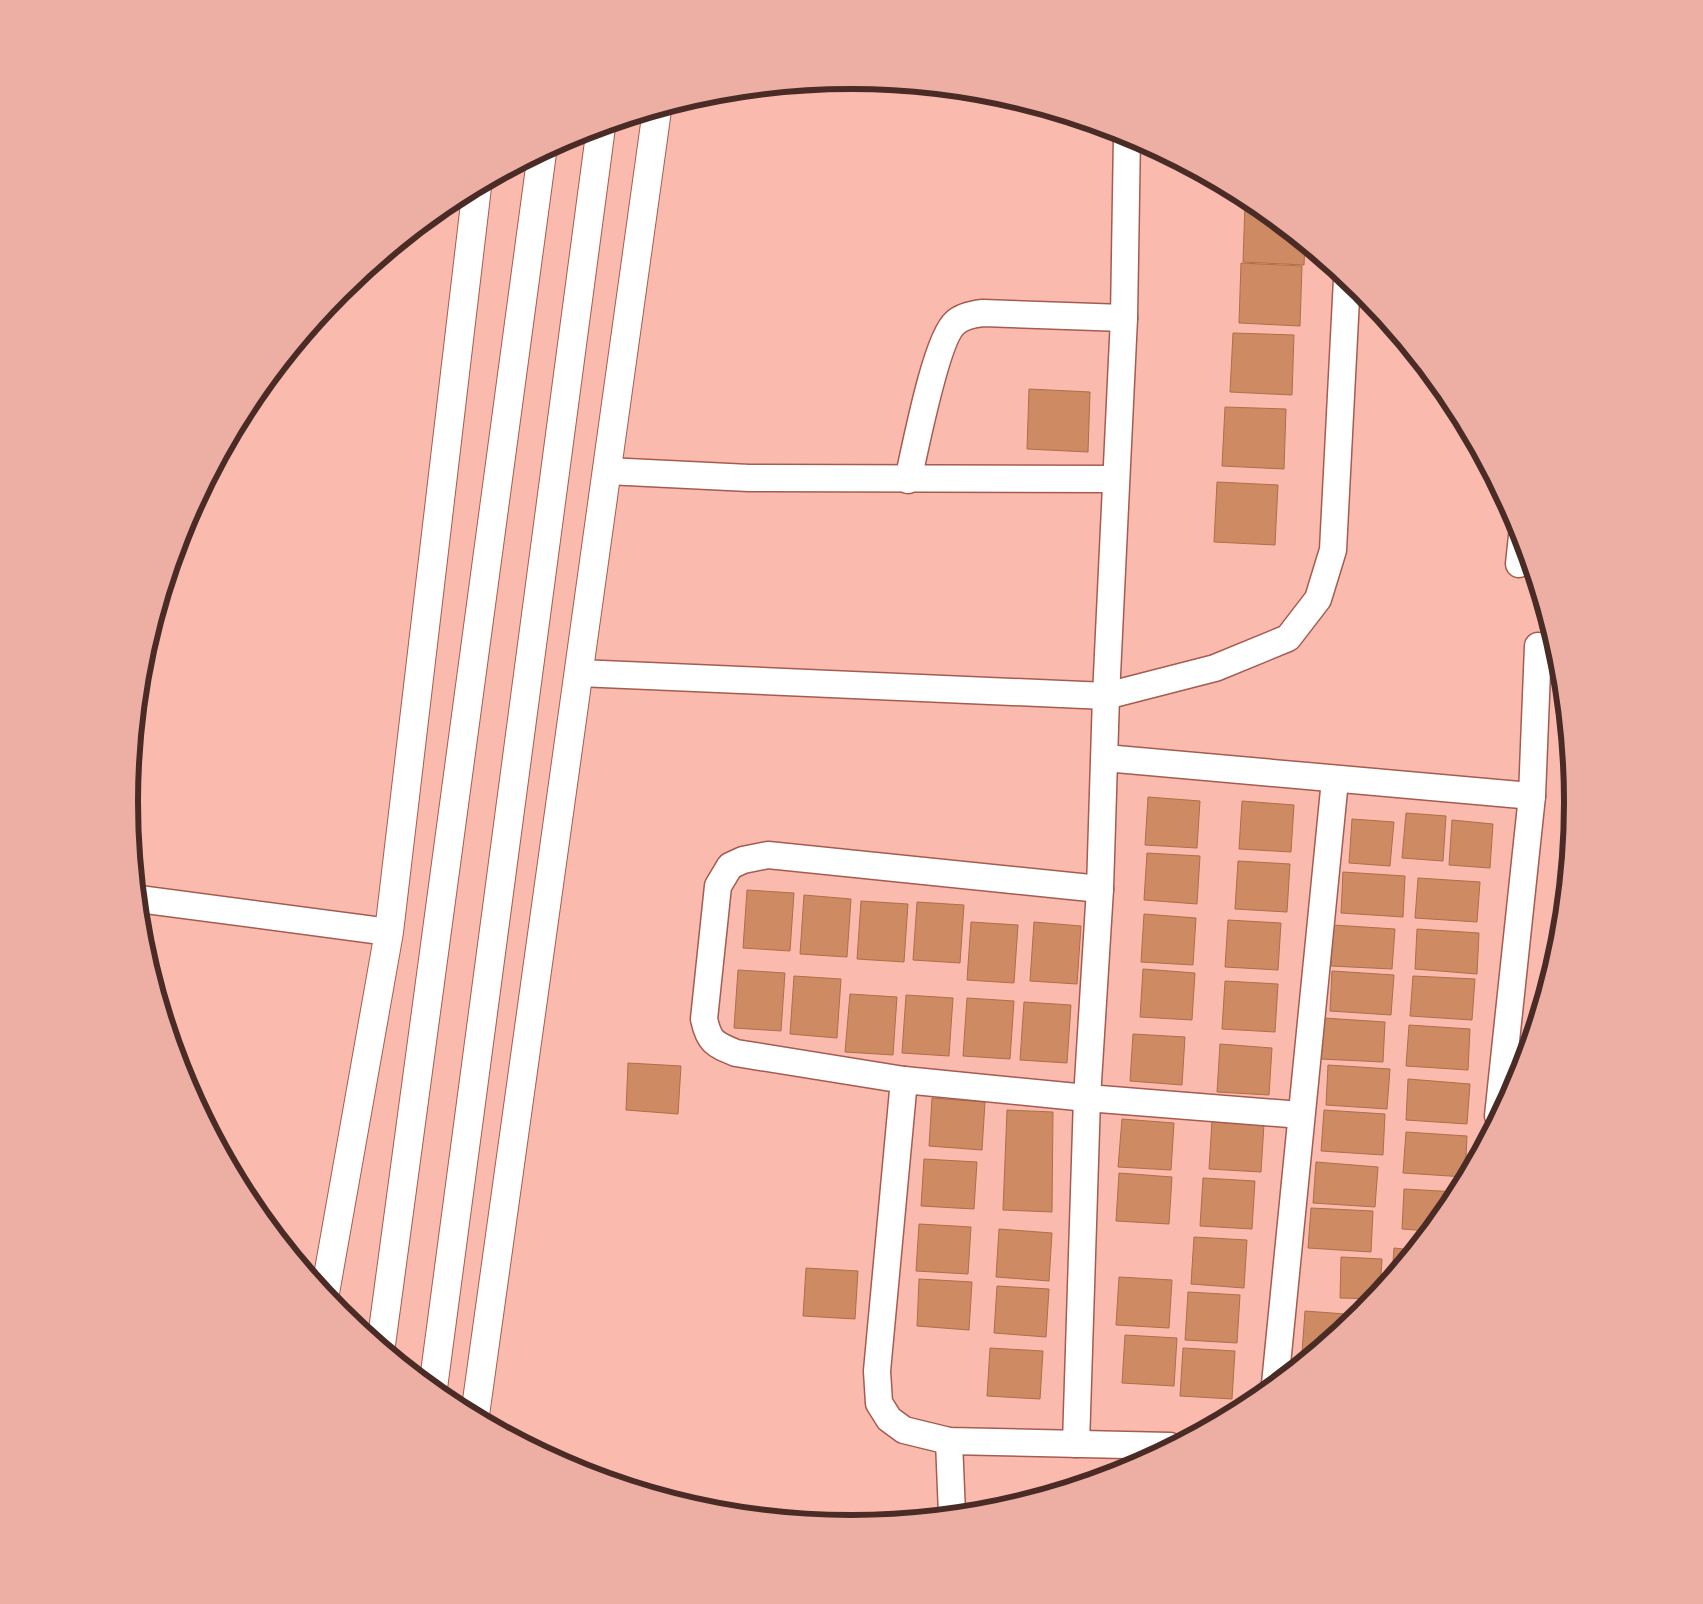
<svg xmlns="http://www.w3.org/2000/svg" width="1703" height="1604" font-family="'Times New Roman',serif">
  <style>
    .building { fill: #cd8a63; stroke: #af6e48 }
    .lines { fill: none; stroke-linecap: round; stroke-linejoin: round }
    .minor-casing { stroke: #a55c50; stroke-width: 29 }
    .trunk-casing { stroke: #a55c50; stroke-width: 30 }
    .minor { stroke: #fff; stroke-width: 26 }
    .trunk { stroke: #fff; stroke-width: 28 }
    .rim { fill: none; stroke: #4b2b26; stroke-width: 6 }
  </style>
  <rect width="100%" height="100%" fill="#fbbaae"/>
  <g class="building">
    <path d="M1245 202H1253L1305 244 1304 265 1243 262Z"/>
    <path d="M1241 263 1302 266 1300 326 1239 323Z"/>
    <path d="M1233 333 1294 335 1292 395 1230 392Z"/>
    <path d="M1029 389 1090 392 1088 452 1027 449Z"/>
    <path d="M1225 407 1286 409 1284 469 1222 466Z"/>
    <path d="M1217 482 1278 485 1275 545 1214 542Z"/>
    <path d="M1148 797 1200 801 1197 848 1145 845Z"/>
    <path d="M1242 801 1294 805 1291 852 1239 849Z"/>
    <path d="M1406 813 1446 816 1443 861 1402 858Z"/>
    <path d="M1352 819 1394 822 1390 866 1349 863Z"/>
    <path d="M1452 820 1493 824 1490 868 1449 865Z"/>
    <path d="M1147 853 1200 856 1197 904 1144 900Z"/>
    <path d="M1238 861 1290 864 1287 912 1235 909Z"/>
    <path d="M1343 872 1405 876 1403 917 1341 913Z"/>
    <path d="M1418 878 1480 882 1477 922 1415 918Z"/>
    <path d="M747 890 794 893 790 951 743 948Z"/>
    <path d="M804 895 851 899 847 957 800 954Z"/>
    <path d="M861 901 908 904 904 962 857 959Z"/>
    <path d="M917 902 964 905 960 963 913 960Z"/>
    <path d="M1144 914 1196 918 1193 965 1141 962Z"/>
    <path d="M1228 920 1281 923 1278 970 1225 967Z"/>
    <path d="M971 922 1018 925 1014 983 967 980Z"/>
    <path d="M1034 922 1081 926 1077 984 1030 981Z"/>
    <path d="M1333 925 1395 929 1392 969 1331 966Z"/>
    <path d="M1417 929 1479 933 1477 974 1415 969Z"/>
    <path d="M1143 969 1195 973 1192 1020 1140 1017Z"/>
    <path d="M738 970 785 973 781 1031 734 1028Z"/>
    <path d="M1332 971 1394 975 1391 1015 1330 1011Z"/>
    <path d="M794 976 841 979 837 1038 790 1034Z"/>
    <path d="M1413 976 1475 979 1472 1020 1410 1016Z"/>
    <path d="M1225 981 1278 984 1275 1032 1222 1029Z"/>
    <path d="M850 994 897 997 893 1055 845 1052Z"/>
    <path d="M906 995 953 998 949 1056 902 1053Z"/>
    <path d="M967 998 1014 1001 1010 1059 963 1056Z"/>
    <path d="M1024 1002 1071 1005 1067 1063 1020 1060Z"/>
    <path d="M1324 1018 1385 1022 1383 1062 1321 1059Z"/>
    <path d="M1409 1025 1470 1029 1468 1070 1406 1066Z"/>
    <path d="M1133 1034 1185 1037 1182 1085 1130 1081Z"/>
    <path d="M1220 1044 1272 1048 1269 1095 1217 1092Z"/>
    <path d="M628 1063 681 1066 678 1114 626 1110Z"/>
    <path d="M1328 1065 1390 1069 1387 1109 1326 1105Z"/>
    <path d="M1408 1079 1470 1084 1467 1124 1406 1120Z"/>
    <path d="M932 1098 985 1102 982 1150 929 1146Z"/>
    <path d="M1007 1110 1053 1112 1052 1212 1003 1210Z"/>
    <path d="M1324 1110 1385 1114 1383 1155 1321 1151Z"/>
    <path d="M1122 1119 1174 1123 1171 1170 1118 1167Z"/>
    <path d="M1212 1121 1264 1124 1261 1172 1209 1169Z"/>
    <path d="M1406 1132 1467 1136 1465 1177 1403 1173Z"/>
    <path d="M924 1159 977 1162 974 1209 921 1206Z"/>
    <path d="M1316 1162 1378 1167 1375 1207 1313 1203Z"/>
    <path d="M1119 1173 1172 1177 1169 1224 1116 1221Z"/>
    <path d="M1203 1178 1255 1181 1252 1229 1200 1226Z"/>
    <path d="M1404 1189 1458 1192 1452 1203 1429 1231 1402 1229Z"/>
    <path d="M1311 1208 1373 1211 1371 1252 1308 1248Z"/>
    <path d="M919 1224 971 1227 968 1274 916 1271Z"/>
    <path d="M999 1229 1052 1233 1049 1281 996 1277Z"/>
    <path d="M1194 1237 1247 1240 1244 1288 1191 1284Z"/>
    <path d="M1394 1248 1414 1250 1392 1276Z"/>
    <path d="M1341 1257 1382 1259 1380 1291 1373 1299 1340 1298Z"/>
    <path d="M806 1268 858 1271 855 1319 803 1316Z"/>
    <path d="M1119 1277 1172 1280 1169 1328 1116 1325Z"/>
    <path d="M919 1279 972 1282 969 1330 917 1326Z"/>
    <path d="M997 1286 1049 1289 1046 1337 994 1333Z"/>
    <path d="M1188 1292 1240 1295 1237 1343 1185 1340Z"/>
    <path d="M1305 1311 1359 1315 1313 1353 1302 1352Z"/>
    <path d="M1125 1335 1177 1338 1174 1386 1122 1383Z"/>
    <path d="M990 1348 1043 1351 1040 1399 987 1396Z"/>
    <path d="M1183 1348 1235 1351 1232 1399 1180 1396Z"/>
  </g>
  <g class="lines">
    <g class="minor-casing">
      <g id="minor">
        <path d="M607 471 749 478 1115 479"/>
        <path d="M908 480C915 450 936 339 955 323 962 316 974 314 983 313L1124 318"/>
        <path d="M1519 564 1522 536"/>
        <path d="M579 673 1106 696 1215 668 1288 638 1318 599 1333 550 1347 279"/>
        <path d="M1105 758 1532 796"/>
        <path d="M1100 889 768 855 743 860 730 866 718 886 704 1019C709 1042 714 1044 736 1053L904 1080 1087 1098 1301 1115"/>
        <path d="M139 899 389 932"/>
        <path d="M904 1080 877 1371 879 1403 889 1419 904 1430 949 1441 1170 1446"/>
        <path d="M1498 1116 1532 796 1538 646"/>
        <path d="M1275 1384 1335 780"/>
        <path d="M949 1441 952 1514"/>
        <path d="M1076 1444 1087 1098 1100 889 1106 696 1124 318 1127 135"/>
      </g>
    </g>
    <g class="trunk-casing">
      <g id="trunk">
        <path d="M325 1293 389 932 477 187"/>
        <path d="M381 1345 542 153"/>
        <path d="M433 1388 601 127"/>
        <path d="M475 1415 657 110"/>
      </g>
    </g>
    <use href="#minor" class="minor"/>
    <use href="#trunk" class="trunk"/>
  </g>
  <path d="M0 0H1703V1604H0ZM138 802a713 713 0 1 1 1426 0a713 713 0 1 1-1426 0Z" fill="#edafa3" fill-rule="evenodd"/>
  <path class="rim" d="M138 802a713 713 0 1 1 1426 0a713 713 0 1 1-1426 0Z"/>
</svg>
